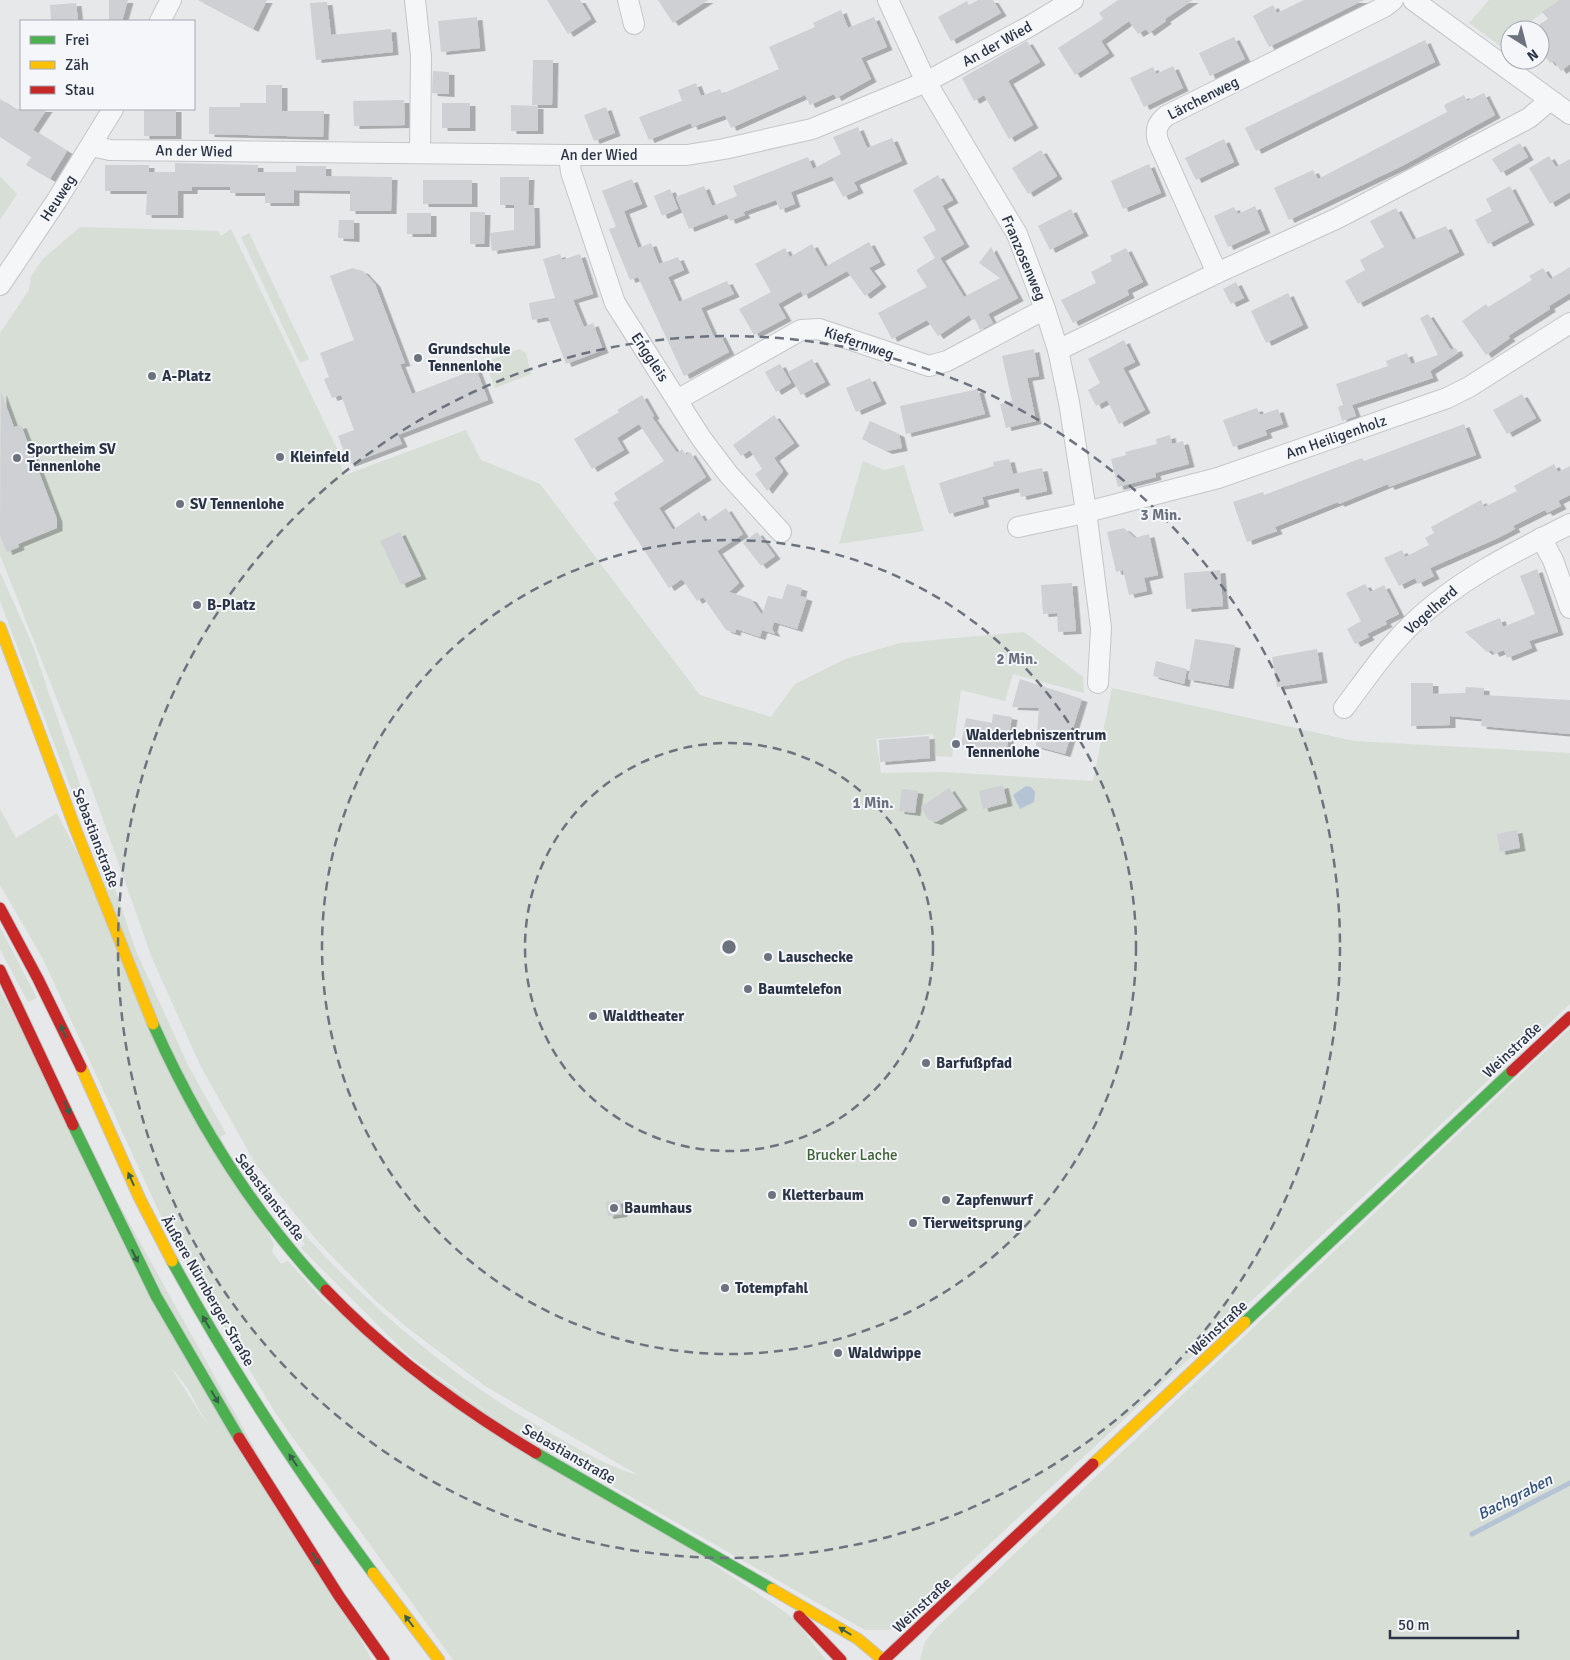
<svg xmlns="http://www.w3.org/2000/svg" width="1570" height="1660" font-family="Signika,sans-serif">
  <style>
    .green { fill: #d6ded6; fill-rule: evenodd }
    .water { fill: #b4c4d5 }
    .lines { fill: none; stroke-linecap: round; stroke-linejoin: round }
    .stream { stroke: #b4c4d5; stroke-width: 5 }
    .building { fill: #ced0d3; filter: url(#shadow) }
    .street-casing { stroke: #c4c6c8; stroke-width: 22 }
    .fast-casing { stroke: #c4c6c8; stroke-width: 13 }
    .slow-casing { stroke: #c4c6c8; stroke-width: 13 }
    .jam-casing { stroke: #c4c6c8; stroke-width: 13 }
    .street { stroke: #f5f6f7; stroke-width: 20 }
    .fast { stroke: #4caf50; stroke-width: 11 }
    .slow { stroke: #ffc107; stroke-width: 11 }
    .jam { stroke: #c62828; stroke-width: 11 }
    .oneway { fill: #375f49 }
    .ring { fill: none; stroke: #6c737f; stroke-width: 2.5; stroke-dasharray: 9 6 }
    .poi-dot { fill: #6c737f; stroke: #f4f6f9; stroke-width: 2 }
    .labels { text-anchor: middle; dominant-baseline: central; stroke-width: 4; stroke-linejoin: round; paint-order: stroke }
    .street-label { font-size: 15px; fill: #2b3445; stroke: #f4f6f9 }
    .poi-label { font-size: 15px; font-weight: bold; fill: #2b3445; stroke: #f4f6f9; text-anchor: start }
    .park-label { font-size: 15px; fill: #3f6138; stroke: #f4f6f9 }
    .water-label { font-size: 16px; font-style: italic; fill: #34527a; stroke: #f4f6f9 }
    .centre { fill: #6c737f; stroke: #f4f6f9; stroke-width: 2.5 }
    .ring-label { font-size: 15px; text-anchor: middle; font-weight: bold; fill: #6c737f; stroke: #f4f6f9; stroke-width: 4; stroke-linejoin: round; paint-order: stroke }
  </style>
  <defs>
    <filter id="shadow"><feDropShadow dx="5.5" dy="3" stdDeviation="0" flood-color="#0004"/></filter>
  </defs>
  <rect width="100%" height="100%" fill="#e6e8ea"/>
  <g class="green">
    <path d="M1489 0H1559L1525 26 1523 30H1510V48L1507 51 1469 23Z"/>
    <path d="M0 176 17 194 0 220Z"/>
    <path d="M80 227 219 231 221 236 231 229 342 459 339 461 345 475 466 430 481 460 540 484 700 695 771 717 795 684 845 659 900 643 1024 632 1083 677 1084 693 1013 674 1005 701 961 690 952 757 936 756 933 734 876 739 881 773 943 772 1093 781 1112 688 1354 741 1570 753V1004L905 1623 888 1630H865L512 1429 408 1355 301 1248 305 1244 285 1220 289 1217C365 1304 449 1376 550 1433 577 1448 608 1467 638 1475L485 1386 409 1329 377 1302 319 1243 278 1193 255 1163 200 1065 152 958 90 783 0 555V333L29 290 31 276 43 259Z"/>
    <path d="M249 233 309 359 300 363 241 237Z"/>
    <path d="M519 349 526 353 531 374 495 388 485 362Z"/>
    <path d="M863 461 884 470 904 465 924 531 839 544Z"/>
    <path d="M0 572 33 646 136 951 189 1067 226 1134 220 1137 182 1070 129 953 77 804 0 601Z"/>
    <path d="M0 809 16 838 57 813 274 1244 272 1252 281 1264 288 1261 326 1303 779 1608 794 1619 826 1660H453L276 1414 171 1238 43 959 0 885Z"/>
    <path d="M0 927 37 998 28 1002 0 949Z"/>
    <path d="M0 990 372 1660H0ZM172 1368 188 1389 208 1426 172 1369Z"/>
    <path d="M1570 1028V1660H920L925 1642 936 1628Z"/>
  </g>
  <path class="water" d="M1026 786 1031 787 1035 792 1034 802 1020 809 1013 795Z"/>
  <g class="lines">
    <path class="stream" d="M1472 1534 1570 1483"/>
  </g>
  <g class="building">
    <path d="M109 0H128L122 21H109Z"/>
    <path d="M198 0H267L253 29Z"/>
    <path d="M547 0H580L591 19 568 34Z"/>
    <path d="M658 0H708L673 23Z"/>
    <path d="M978 0H993L1001 13 951 41 938 17 967 1 969 5Z"/>
    <path d="M1118 0H1193L1165 19 1166 21 1149 33 1146 29 1138 34 1129 21 1101 41 1109 53 1075 75 1058 48 1103 19 1099 13Z"/>
    <path d="M1304 0H1364L1269 47 1253 16 1273 5 1277 13Z"/>
    <path d="M1559 0H1570V64L1561 71 1554 61 1550 63 1540 49V24L1548 19 1542 12Z"/>
    <path d="M327 2 331 35 391 29 393 52 316 60 310 3Z"/>
    <path d="M76 3 78 21H51L50 5Z"/>
    <path d="M841 10 848 28 874 17 887 47 861 58 871 79 836 98 834 94 810 105 805 95 731 128 725 115 692 127 691 123 649 140 639 117 682 101 678 90 696 83 701 96 720 89 722 94 779 69 769 47 815 27 813 23Z"/>
    <path d="M477 17 480 48 441 52 438 21Z"/>
    <path d="M1234 37 1245 59 1210 76 1199 53Z"/>
    <path d="M1425 40 1435 62 1256 151 1245 128Z"/>
    <path d="M1027 41 1040 62 1008 81 1033 125 1009 139 984 95 974 101 962 78Z"/>
    <path d="M533 60H553L552 105H532Z"/>
    <path d="M1173 66 1183 88 1144 107 1130 78 1153 67 1156 74Z"/>
    <path d="M433 71 449 72V94L432 93Z"/>
    <path d="M266 85H282V111H324L323 137 209 134V107H240V103H266Z"/>
    <path d="M1484 93 1495 115 1402 166 1289 220 1274 188 1313 170 1318 179 1447 112 1444 105 1464 95 1467 101Z"/>
    <path d="M0 99 15 109H47L33 130 67 151 50 179 26 165 31 157 0 137Z"/>
    <path d="M404 100 405 125 354 126 353 101Z"/>
    <rect x="442" y="103" width="28" height="25"/>
    <path d="M511 105 538 106V131H511Z"/>
    <path d="M606 107 615 133 594 141 584 115Z"/>
    <rect x="144" y="109" width="32" height="27"/>
    <path d="M858 127 867 148 892 138 902 161 854 182 858 190 843 197 832 176 791 192 795 204 780 210 776 200 743 212 745 215 730 221 727 214 689 229 676 197 704 186 712 206 737 196 733 186 808 157 813 169 841 154 833 137Z"/>
    <path d="M1224 139 1234 162 1196 180 1185 158Z"/>
    <path d="M1520 143 1528 157 1501 173 1492 159Z"/>
    <path d="M1041 150 1057 176 1028 194 1012 168Z"/>
    <path d="M1549 156 1556 167 1570 159V192L1550 204 1529 168Z"/>
    <path d="M175 163 258 165V172H296V166H326V176L392 177 391 211H350V191L294 190V203H265V193H230V187H192V191H178V215H146L147 191H105V165H149V172H175Z"/>
    <path d="M1149 164 1161 193 1123 209 1111 181Z"/>
    <path d="M938 175 953 200 942 206 964 244 940 258 964 297 1000 278 979 263 991 247 1018 298 988 314 993 323 980 330 975 319 972 320 969 315 938 336 927 320 892 339 878 313 927 287 916 270 935 258 923 237 936 230 913 190Z"/>
    <path d="M500 177H529L528 205H534L535 245 492 251 490 233 514 230V205H500Z"/>
    <path d="M632 179 642 204 624 211 631 230 638 248 651 243 659 264 678 257 684 270 668 277 679 302 727 281 734 294 701 308 714 337 720 334 729 352 684 376 638 277 630 280 609 229 616 227 602 191Z"/>
    <rect x="423" y="180" width="49" height="24"/>
    <path d="M1510 186 1529 222 1488 244 1475 220 1492 211 1486 199Z"/>
    <path d="M670 189 678 209 662 216 654 196Z"/>
    <path d="M1255 206 1265 230 1228 247 1214 216 1234 207 1238 214Z"/>
    <path d="M1396 208 1413 240 1446 226 1459 252 1358 304 1345 281 1365 270 1360 260 1384 247 1370 221Z"/>
    <path d="M1071 209 1083 233 1050 250 1038 226Z"/>
    <path d="M470 212H485L484 244H470Z"/>
    <rect x="407" y="213" width="24" height="21"/>
    <path d="M339 220H354V239L338 238Z"/>
    <path d="M869 242 880 262 869 268 881 284 865 296 847 271 803 296 801 291 778 304 786 318 754 335 739 309 771 292 755 264 785 248 790 257 812 244 825 267Z"/>
    <path d="M1126 248 1143 282 1127 290 1129 295 1073 323 1061 300 1096 283 1091 272 1112 261 1110 256Z"/>
    <path d="M560 254 562 260 580 254 593 294 573 300 584 327 593 323 603 350 566 364 548 317 532 320 529 303 555 298 543 259Z"/>
    <path d="M1570 267V293L1549 306 1550 309 1508 336 1510 338 1486 355 1462 321 1486 304 1488 307 1532 280 1529 276 1543 268 1550 279Z"/>
    <path d="M352 268 363 271 375 284 405 363 400 364 412 394 476 369 488 400 398 435 402 444 349 464 338 436 354 430 341 395 332 398 324 379 329 377 320 353 354 340 330 276Z"/>
    <path d="M1236 282 1244 298 1231 304 1223 289Z"/>
    <path d="M1288 293 1303 325 1266 343 1251 311Z"/>
    <path d="M1428 314 1451 350 1456 348 1458 353 1430 371 1433 378 1352 405 1356 416 1342 421 1338 407 1343 405 1336 384 1388 366 1386 361 1407 353 1411 364 1438 355 1420 318Z"/>
    <path d="M1124 340 1135 362 1123 368 1145 410 1119 424 1107 400 1096 406 1088 390 1100 383 1088 359Z"/>
    <path d="M1034 349 1039 376 1027 378 1036 421 1006 428 1000 404 1012 401 1002 356Z"/>
    <path d="M812 359 825 382 801 395 788 372Z"/>
    <path d="M780 364 791 383 776 392 765 372Z"/>
    <path d="M870 378 881 401 856 412 846 388Z"/>
    <path d="M978 389 985 414 906 434 900 406Z"/>
    <path d="M1 392 14 427 21 425 57 519V528L18 544 19 547 7 552 0 535Z"/>
    <path d="M1522 394 1536 418 1507 434 1493 410Z"/>
    <path d="M642 395 654 416 652 417 677 453 682 449 686 455 690 452 706 477 659 508 673 530 699 512 705 522 726 508 743 534 717 551 739 583 729 592 751 599 762 615 768 596 782 599 787 584 802 588 800 596 807 598 797 629 774 622 772 629 775 634 762 630 760 637 736 629 735 633 726 630 703 597 697 601 682 579 669 588 646 553 613 503 618 500 614 493 664 461 639 424 617 438 624 450 592 469 574 439 619 412 617 410Z"/>
    <path d="M1257 408 1260 415 1278 409 1283 424 1265 430 1267 435 1233 447 1223 420Z"/>
    <path d="M774 415 794 443 774 458 783 471 767 491 755 474 762 469 750 450 741 456 733 445Z"/>
    <path d="M870 421 899 434 902 448 887 451 862 439Z"/>
    <path d="M1464 424 1476 455 1389 487 1388 484 1339 504 1338 502 1275 527 1277 531 1247 542 1233 502 1263 492 1264 495 1362 458 1364 461Z"/>
    <path d="M1170 435 1172 444 1183 441 1189 464 1155 473 1156 477 1118 487 1111 459 1126 455 1125 452 1157 444 1156 439Z"/>
    <path d="M1009 459 1013 474 1042 468 1047 491 1021 497 1019 488 982 497 984 504 949 514 939 483 994 466 993 462Z"/>
    <path d="M1554 464 1558 472 1570 466V495L1558 501 1561 506 1547 513 1545 510 1513 526 1515 529 1498 538 1430 568 1434 576 1418 584 1415 578 1399 586 1384 558 1402 550 1405 557 1429 545 1425 538 1434 533 1431 527 1481 500 1484 507 1517 491 1514 486Z"/>
    <path d="M1124 528 1135 538 1149 534 1158 575 1144 578 1147 591 1129 595 1123 570 1116 572 1107 532Z"/>
    <path d="M400 532 421 576 401 585 380 541Z"/>
    <path d="M757 532 775 556 761 566 743 543Z"/>
    <path d="M1537 569 1558 632 1529 641 1532 648 1507 658 1504 650 1494 654 1492 650 1487 652 1465 632 1500 618 1503 627 1535 614 1520 576Z"/>
    <path d="M1220 570 1223 606 1186 609 1184 573Z"/>
    <path d="M1072 583 1076 631 1058 632 1057 613 1043 614 1041 585Z"/>
    <path d="M1365 584 1370 592 1384 585 1399 614 1385 621 1387 624 1367 634 1369 637 1355 644 1347 629 1361 621 1346 593Z"/>
    <path d="M1195 639 1235 645 1228 686 1188 679Z"/>
    <path d="M1317 649 1322 680 1277 687 1272 657Z"/>
    <path d="M1156 661 1187 669 1184 684 1153 676Z"/>
    <path d="M1020 679 1082 699 1065 754 1036 746 1039 708 1012 707Z"/>
    <path d="M1411 683H1433V694L1465 693 1466 687 1484 688V695L1570 700V734L1481 726 1482 719 1450 716V725L1411 726Z"/>
    <path d="M993 714 1012 717 1006 753 961 745 966 718 992 723Z"/>
    <path d="M929 736 930 758 880 762 879 740Z"/>
    <path d="M1003 785 1007 803 983 809 979 791Z"/>
    <path d="M949 788 962 807 936 822 929 820 921 807Z"/>
    <path d="M902 789 918 791 915 813 899 811Z"/>
    <path d="M1517 830 1520 848 1500 852 1497 834Z"/>
    <path d="M620 1200 622 1214 608 1216 606 1202Z"/>
  </g>
  <g class="lines">
    <g class="street-casing">
      <g id="street">
        <path d="M415 0 421 56 420 153"/>
        <path d="M628 0 634 24"/>
        <path d="M888 0 926 82 1017 234 1045 309 1058 350 1069 402 1086 511 1101 628 1098 683"/>
        <path d="M1413 0 1570 114"/>
        <path d="M160 21 171 0"/>
        <path d="M92 146 110 150 569 155H687L724 149 812 129 926 82 1030 26 1073 0"/>
        <path d="M569 155 571 172 615 303 701 438 729 475 781 532"/>
        <path d="M1217 273 1158 141C1155 130 1157 124 1166 116L1384 7 1393 0"/>
        <path d="M0 285 57 200 113 109"/>
        <path d="M1058 350 1217 273 1338 218 1529 118 1549 101"/>
        <path d="M677 400 801 330 819 329 929 366 947 361 1045 309"/>
        <path d="M1018 527 1075 515 1218 478 1447 398 1469 387 1570 323"/>
        <path d="M1541 538 1553 560 1570 608"/>
        <path d="M1344 708C1366 679 1386 649 1412 624 1457 580 1514 552 1570 524"/>
      </g>
    </g>
    <g class="fast-casing">
      <g id="fast">
        <path d="M153 1024C197 1123 252 1211 326 1290"/>
        <path d="M73 1125 156 1296 239 1438"/>
        <path d="M172 1261C231 1369 299 1473 373 1573"/>
        <path d="M1245 1322 1512 1071"/>
        <path d="M536 1453 772 1589"/>
      </g>
    </g>
    <g class="slow-casing">
      <g id="slow">
        <path d="M0 627 77 833 153 1024"/>
        <path d="M81 1067 140 1199 172 1261"/>
        <path d="M1093 1464 1245 1322"/>
        <path d="M373 1573 439 1660"/>
        <path d="M772 1589 858 1639 883 1660"/>
      </g>
    </g>
    <g class="jam-casing">
      <g id="jam">
        <path d="M0 908 38 979 81 1067"/>
        <path d="M0 970 73 1125"/>
        <path d="M1512 1071 1570 1017"/>
        <path d="M326 1290C388 1355 459 1407 536 1453"/>
        <path d="M239 1438 339 1596 384 1660"/>
        <path d="M799 1616 841 1660"/>
        <path d="M884 1660 1093 1464"/>
      </g>
    </g>
    <use href="#street" class="street"/>
    <use href="#fast" class="fast"/>
    <use href="#slow" class="slow"/>
    <use href="#jam" class="jam"/>
  </g>
  <defs><path id="oneway-solid" d="M-6-.8H1V-3.2L6.5 0L1 3.2V.8H-6Z" transform="scale(1.25)"/></defs>
  <g class="oneway">
    <use href="#oneway-solid" transform="translate(63 1031) rotate(-115)"/>
    <use href="#oneway-solid" transform="translate(67 1108) rotate(66)"/>
    <use href="#oneway-solid" transform="translate(131 1179) rotate(-114)"/>
    <use href="#oneway-solid" transform="translate(135 1256) rotate(64)"/>
    <use href="#oneway-solid" transform="translate(206 1322) rotate(-121)"/>
    <use href="#oneway-solid" transform="translate(215 1397) rotate(59)"/>
    <use href="#oneway-solid" transform="translate(293 1460) rotate(-124)"/>
    <use href="#oneway-solid" transform="translate(316 1559) rotate(58)"/>
    <use href="#oneway-solid" transform="translate(409 1621) rotate(-127)"/>
    <use href="#oneway-solid" transform="translate(845 1631) rotate(-148)"/>
  </g>
  <g class="ring">
    <circle cx="729" cy="947" r="204"/>
    <circle cx="729" cy="947" r="407"/>
    <circle cx="729" cy="947" r="611"/>
  </g>
  <g class="poi-dot">
    <circle cx="418" cy="358" r="5"/>
    <circle cx="152" cy="376" r="5"/>
    <circle cx="280" cy="457" r="5"/>
    <circle cx="17" cy="458" r="5"/>
    <circle cx="180" cy="504" r="5"/>
    <circle cx="197" cy="605" r="5"/>
    <circle cx="956" cy="744" r="5"/>
    <circle cx="768" cy="957" r="5"/>
    <circle cx="748" cy="989" r="5"/>
    <circle cx="593" cy="1016" r="5"/>
    <circle cx="926" cy="1063" r="5"/>
    <circle cx="772" cy="1195" r="5"/>
    <circle cx="946" cy="1200" r="5"/>
    <circle cx="614" cy="1208" r="5"/>
    <circle cx="913" cy="1223" r="5"/>
    <circle cx="725" cy="1288" r="5"/>
    <circle cx="838" cy="1353" r="5"/>
  </g>
  <g class="labels">
    <g class="street-label">
      <text transform="translate(997 44) rotate(-29)">An der Wied</text>
      <text transform="translate(1203 98) rotate(-27)">Lärchenweg</text>
      <text transform="translate(194 151) rotate(1)">An der Wied</text>
      <text x="599" y="155">An der Wied</text>
      <text transform="translate(58 198) rotate(-57)">Heuweg</text>
      <text transform="translate(1024 258) rotate(67)">Franzosenweg</text>
      <text transform="translate(859 343) rotate(19)">Kiefernweg</text>
      <text transform="translate(650 357) rotate(57)">Enggleis</text>
      <text transform="translate(1336 437) rotate(-19)">Am Heiligenholz</text>
      <text transform="translate(1431 610) rotate(-41)">Vogelherd</text>
      <text transform="translate(96 838) rotate(69)">Sebastianstraße</text>
      <text transform="translate(1512 1050) rotate(-43)">Weinstraße</text>
      <text transform="translate(270 1197) rotate(53)">Sebastianstraße</text>
      <text transform="translate(208 1291) rotate(60)">Äußere Nürnberger Straße</text>
      <text transform="translate(1218 1328) rotate(-43)">Weinstraße</text>
      <text transform="translate(569 1454) rotate(30)">Sebastianstraße</text>
      <text transform="translate(922 1605) rotate(-43)">Weinstraße</text>
    </g>
    <g class="poi-label">
      <text x="428" y="349">Grundschule<tspan x="428" dy="17">Tennenlohe</tspan></text>
      <text x="162" y="376">A-Platz</text>
      <text x="27" y="449">Sportheim SV<tspan x="27" dy="17">Tennenlohe</tspan></text>
      <text x="290" y="457">Kleinfeld</text>
      <text x="190" y="504">SV Tennenlohe</text>
      <text x="207" y="605">B-Platz</text>
      <text x="966" y="735">Walderlebniszentrum<tspan x="966" dy="17">Tennenlohe</tspan></text>
      <text x="778" y="957">Lauschecke</text>
      <text x="758" y="989">Baumtelefon</text>
      <text x="603" y="1016">Waldtheater</text>
      <text x="936" y="1063">Barfußpfad</text>
      <text x="782" y="1195">Kletterbaum</text>
      <text x="956" y="1200">Zapfenwurf</text>
      <text x="624" y="1208">Baumhaus</text>
      <text x="923" y="1223">Tierweitsprung</text>
      <text x="735" y="1288">Totempfahl</text>
      <text x="848" y="1353">Waldwippe</text>
    </g>
    <g class="park-label">
      <text x="852" y="1155">Brucker Lache</text>
    </g>
    <g class="water-label">
      <text transform="translate(1515 1497) rotate(-27)">Bachgraben</text>
    </g>
  </g>
  <circle cx="729" cy="947" r="8" class="centre"/>
  <g class="ring-label">
    <text x="1161" y="520">3 Min.</text>
    <text x="1017" y="664">2 Min.</text>
    <text x="873" y="808">1 Min.</text>
  </g>
  <rect x="20" y="20" width="175" height="90" fill="#f4f6f9" stroke="#a4a8b1"/>
  <rect x="30" y="36" width="25" height="8" fill="#4caf50" stroke="#a4a8b1"/>
  <text x="65" y="45" font-size="15" fill="#2b3445">Frei</text>
  <rect x="30" y="61" width="25" height="8" fill="#ffc107" stroke="#a4a8b1"/>
  <text x="65" y="70" font-size="15" fill="#2b3445">Zäh</text>
  <rect x="30" y="86" width="25" height="8" fill="#c62828" stroke="#a4a8b1"/>
  <text x="65" y="95" font-size="15" fill="#2b3445">Stau</text>
  <g transform="translate(1525 45) rotate(144)"><circle r="24" fill="#f4f6f9" stroke="#a4a8b1"/>
  <path d="M0-4L9 19L0 12L-9 19Z" fill="#6c737f"/>
  <text y="-8" font-size="14" font-weight="bold" text-anchor="middle" fill="#2b3445">N</text>
  </g>
  <path d="M1390 1630v8h128v-8" fill="none" stroke="#2b3445" stroke-width="2.5"/>
  <text x="1398" y="1630" font-size="15" fill="#2b3445" stroke="#f4f6f9" stroke-width="4" paint-order="stroke">50 m</text>
</svg>
